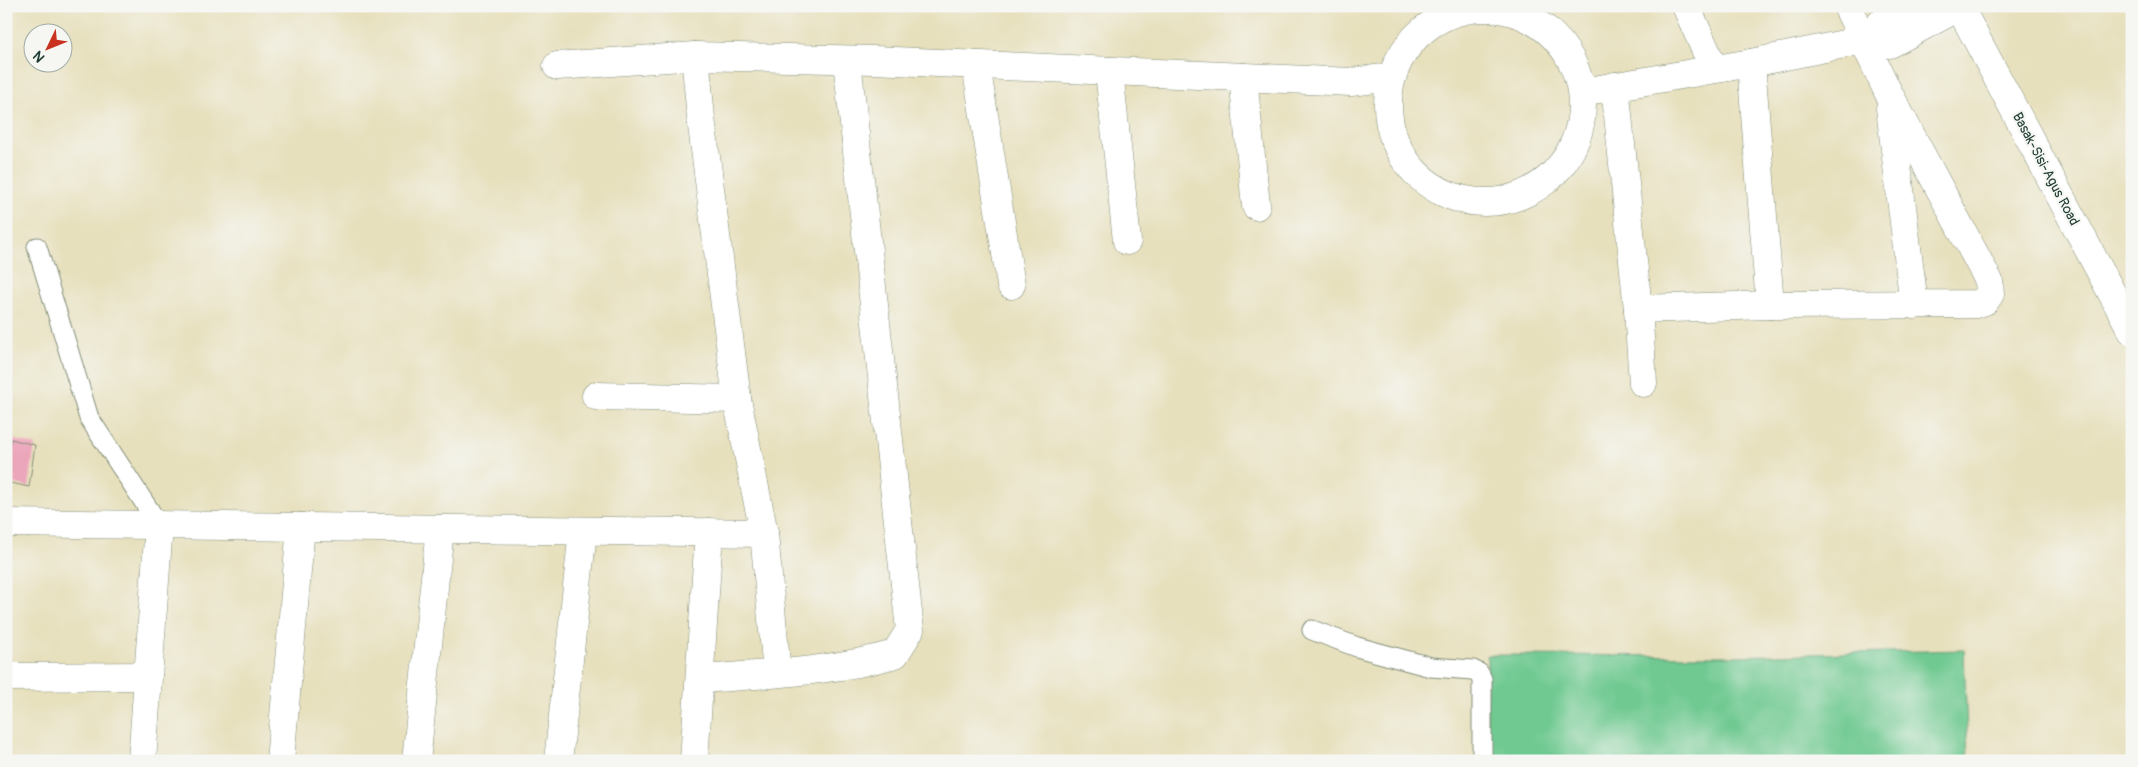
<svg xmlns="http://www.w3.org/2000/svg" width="2138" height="767" font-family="Pangolin,sans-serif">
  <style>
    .green { fill: #6fc991; stroke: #478362 }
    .building { fill: #eca6bc }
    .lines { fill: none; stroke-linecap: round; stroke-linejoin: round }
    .service-casing { stroke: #838e78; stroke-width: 21 }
    .minor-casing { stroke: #838e78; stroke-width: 29 }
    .tertiary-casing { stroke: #838e78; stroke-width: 29 }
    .service { stroke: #fff; stroke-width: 19 }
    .minor { stroke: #fff; stroke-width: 28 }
    .tertiary { stroke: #fff; stroke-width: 28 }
    .labels { text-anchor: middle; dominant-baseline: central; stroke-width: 4.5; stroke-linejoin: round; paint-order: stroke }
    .street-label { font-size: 14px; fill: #1f3d34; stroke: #f6f6f2 }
  </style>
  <rect width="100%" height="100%" fill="#f6f6f2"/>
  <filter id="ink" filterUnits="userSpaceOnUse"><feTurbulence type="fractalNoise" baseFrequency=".02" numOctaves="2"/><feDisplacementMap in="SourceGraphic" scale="10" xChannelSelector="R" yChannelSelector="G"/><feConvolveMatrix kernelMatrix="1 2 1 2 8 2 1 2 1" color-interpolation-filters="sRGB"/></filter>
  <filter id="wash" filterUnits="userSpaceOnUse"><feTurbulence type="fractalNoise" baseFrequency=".0096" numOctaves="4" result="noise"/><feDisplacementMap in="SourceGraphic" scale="20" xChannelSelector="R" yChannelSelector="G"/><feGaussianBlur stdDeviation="1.12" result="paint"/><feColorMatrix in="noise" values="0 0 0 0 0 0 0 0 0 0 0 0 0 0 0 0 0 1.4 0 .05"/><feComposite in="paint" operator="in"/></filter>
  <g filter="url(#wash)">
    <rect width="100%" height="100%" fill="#e7e0bd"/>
    <path class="green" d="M1964 650 1968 761H1487V655L1734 656Z"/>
    <g id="blocks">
      <path class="building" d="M11 439 35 445 29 487 6 482Z"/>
    </g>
  </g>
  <g filter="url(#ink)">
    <use href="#blocks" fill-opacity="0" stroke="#838e78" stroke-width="1"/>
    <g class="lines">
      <g class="service-casing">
        <g id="service">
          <path d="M37 247 89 418 159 525"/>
          <path d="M1312 630 1357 647 1431 667 1473 670 1479 673 1482 679V761"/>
        </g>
      </g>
      <g class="minor-casing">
        <g id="minor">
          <path d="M1686 6 1714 69"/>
          <circle cx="1485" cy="105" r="97"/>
          <path d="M1864 40 1880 23 1912 6"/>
          <path d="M695 56 701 118 737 399 764 533 777 673"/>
          <path d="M1751 63 1770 305"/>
          <path d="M976 65 1011 285"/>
          <path d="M557 66 695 56 874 60 1351 82 1392 77"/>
          <path d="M1109 71 1127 241"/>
          <path d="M1243 77 1256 206"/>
          <path d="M1615 86 1638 309 1643 383"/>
          <path d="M1582 92 1751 63 1864 40 1890 44 1959 7"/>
          <path d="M1890 108 1914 305"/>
          <path d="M1638 309 1770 305 1976 304 1985 301 1990 294 1989 281 1888 92 1847 6"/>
          <path d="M596 396 737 399"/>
          <path d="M6 523 764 533"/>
          <path d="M6 677 148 676"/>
          <path d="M701 679C765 674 833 672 895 654L910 630 847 61"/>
          <path d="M142 761 159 525"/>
          <path d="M280 761 301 527"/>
          <path d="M416 761 440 529"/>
          <path d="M558 761 583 531"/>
          <path d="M694 761 709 532"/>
        </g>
      </g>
      <g class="tertiary-casing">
        <path id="tertiary" d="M1959 6 2132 331"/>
      </g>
      <use href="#service" class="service"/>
      <use href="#minor" class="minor"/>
      <use href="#tertiary" class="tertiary"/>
    </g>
  </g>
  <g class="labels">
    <g class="street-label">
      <text transform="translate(2046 169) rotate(62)">Basak-Sisi-Agus Road</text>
    </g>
  </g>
  <rect width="2138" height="767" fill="none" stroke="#f6f6f2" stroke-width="25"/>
  <g transform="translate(48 48) rotate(227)"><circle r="24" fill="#f6f6f2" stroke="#a0aca6"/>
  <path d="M0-4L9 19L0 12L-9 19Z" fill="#c8321e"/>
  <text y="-8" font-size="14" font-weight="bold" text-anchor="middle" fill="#1f3d34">N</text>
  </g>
</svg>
